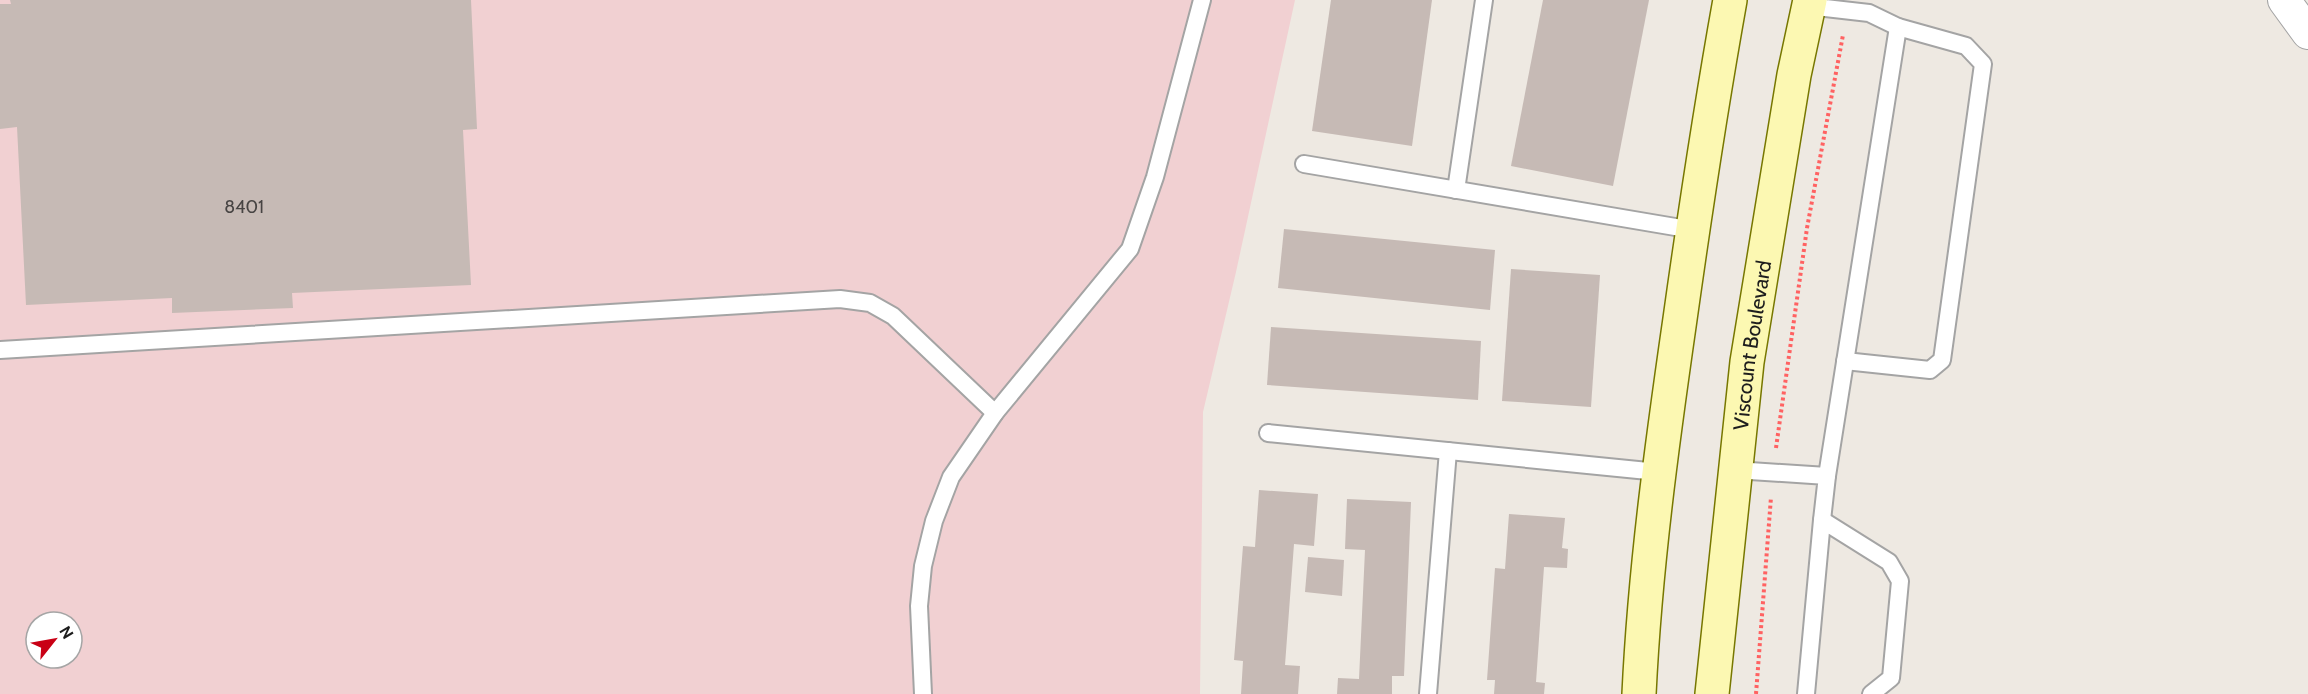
<svg xmlns="http://www.w3.org/2000/svg" width="2308" height="694" font-family="Cabin,sans-serif">
  <style>
    .commercial { fill: #f1d0d2; fill-rule: evenodd }
    .building { fill: #c6bab5 }
    .lines { fill: none; stroke-linecap: round; stroke-linejoin: round }
    .service-casing { stroke: #a4a4a4; stroke-width: 20 }
    .minor-casing { stroke: #a4a4a4; stroke-width: 34 }
    .secondary-casing { stroke: #770; stroke-width: 36 }
    .path { stroke: #ff6262; stroke-width: 4; stroke-dasharray: 3 3; stroke-linecap: butt }
    .service { stroke: #fff; stroke-width: 16 }
    .minor { stroke: #fff; stroke-width: 32 }
    .secondary { stroke: #fcf8b2; stroke-width: 33 }
    .labels { text-anchor: middle; dominant-baseline: central; stroke-width: 4.5; stroke-linejoin: round; paint-order: stroke }
    .number-label { font-size: 18px; fill: #474443 }
    .street-label { font-size: 21px; fill: #1d1d1d; stroke: #fff }
  </style>
  <rect width="100%" height="100%" fill="#eee9e2"/>
  <path class="commercial" d="M0 0H1295L1236 272 1203 412 1200 694H0ZM36 622H72V658H36Z"/>
  <g class="building">
    <path d="M10 0H471L477 129 463 130 471 285 292 293 293 308 172 313V298L26 305 17 127 0 129V4H11Z"/>
    <path d="M1331 0H1432L1412 146 1312 131Z"/>
    <path d="M1543 0H1649L1613 186 1511 166Z"/>
    <path d="M1284 229 1495 250 1490 310 1278 288Z"/>
    <path d="M1511 269 1600 275 1591 407 1502 401Z"/>
    <path d="M1271 327 1481 341 1478 400 1267 385Z"/>
    <path d="M1259 490 1318 494 1314 546 1294 544 1285 665 1300 666 1298 694H1241L1243 661 1234 660 1243 546 1255 547Z"/>
    <path d="M1347 499 1411 502 1404 676H1392V694H1337L1338 678 1359 679 1365 550 1345 549Z"/>
    <path d="M1509 514 1565 518 1562 548 1568 549 1567 568 1544 567 1536 682 1545 683 1544 694H1494L1495 680H1487L1495 568 1505 569Z"/>
    <path d="M1308 557 1344 560 1342 596 1305 592Z"/>
  </g>
  <g class="lines">
    <g class="service-casing">
      <g id="service">
        <path d="M1808 6 1869 13 1898 27 1966 46 1983 64 1942 360 1930 370 1845 361"/>
        <path d="M1304 164 1693 230"/>
        <path d="M1456 190 1484 0"/>
        <path d="M0 350 840 299 870 303 893 316 995 413"/>
        <path d="M1268 433 1658 472"/>
        <path d="M1735 470 1827 476 1822 520"/>
        <path d="M1827 476 1898 27"/>
        <path d="M923 694 919 606 923 566 934 521 951 477 995 413 1130 249 1155 177 1202 0"/>
        <path d="M1428 694 1448 451"/>
        <path d="M1806 694 1822 520 1889 562 1900 581 1891 678 1871 694"/>
      </g>
    </g>
    <g class="minor-casing">
      <path id="minor" d="M2284 0 2308 33"/>
    </g>
    <g class="secondary-casing">
      <g id="secondary">
        <path d="M1639 694C1645 568 1662 444 1680 319 1695 212 1711 106 1730 0"/>
        <path id="s1" d="M1712 694 1747 362 1794 75 1810 0"/>
      </g>
    </g>
    <g class="path">
      <path d="M1776 448 1807 228 1843 35"/>
      <path d="M1756 694 1771 497"/>
    </g>
    <use href="#service" class="service"/>
    <use href="#minor" class="minor"/>
    <use href="#secondary" class="secondary"/>
  </g>
  <g class="labels">
    <g class="number-label">
      <text x="244" y="207">8401</text>
    </g>
    <g class="street-label">
      <text stroke="none"><textPath href="#s1" startOffset="351">Viscount Boulevard</textPath></text>
    </g>
  </g>
  <g transform="translate(54 640) rotate(59)"><circle r="28" fill="#ffffff" stroke="#a5a5a5" stroke-width="1.5"/>
  <path d="M0-4.5L10 22L0 15L-10 22Z" fill="#c90015"/>
  <text y="-9" font-size="16" font-weight="bold" text-anchor="middle" fill="#1d1d1d">N</text>
  </g>
</svg>
